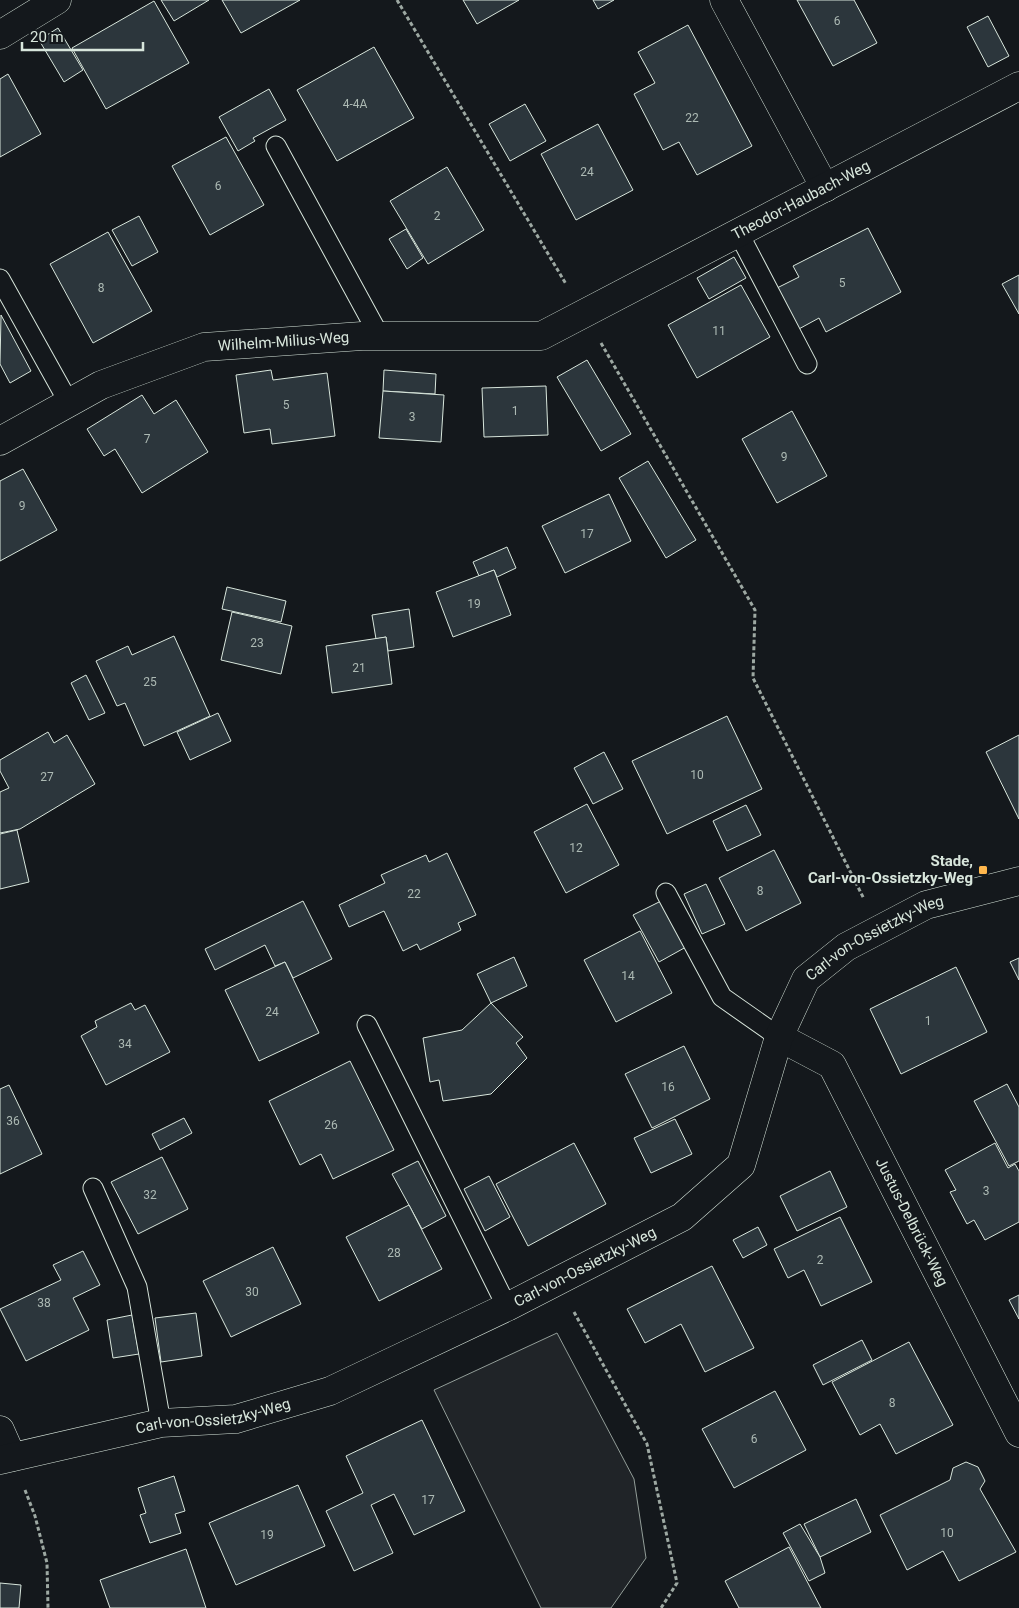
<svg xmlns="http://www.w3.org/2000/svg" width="1019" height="1608" font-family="Roboto,sans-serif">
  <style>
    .green { fill: #202428; stroke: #939e99 }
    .building { fill: #2c363c; stroke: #d8e6dc }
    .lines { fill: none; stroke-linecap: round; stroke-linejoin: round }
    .service-casing { stroke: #d8e6dc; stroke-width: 21 }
    .minor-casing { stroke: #d8e6dc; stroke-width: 29 }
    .path { stroke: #9da8a2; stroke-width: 3; stroke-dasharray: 4 2.5; stroke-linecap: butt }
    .service { stroke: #14181c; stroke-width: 19 }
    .minor { stroke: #14181c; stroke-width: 28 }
    .poi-dot { fill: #ffb74d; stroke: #14181c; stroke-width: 2 }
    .labels { text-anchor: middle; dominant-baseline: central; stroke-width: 4; stroke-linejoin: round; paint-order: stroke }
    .number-label { font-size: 12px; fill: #adbab4 }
    .street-label { font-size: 15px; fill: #d8e6dc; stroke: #14181c }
    .poi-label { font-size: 15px; font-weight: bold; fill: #d8e6dc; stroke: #14181c; text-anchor: end }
  </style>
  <rect width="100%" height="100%" fill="#14181c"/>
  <path class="green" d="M557 1333 634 1479 646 1558 611 1608H541L434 1390Z"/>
  <g class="building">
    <path d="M161 0H209L174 21Z"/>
    <path d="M222 0H300L241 33Z"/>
    <path d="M463 0H519L477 24Z"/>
    <path d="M593 0H614L598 9Z"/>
    <path d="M797 0H854L877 43 833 66Z"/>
    <path d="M154 1 189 63 106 109 72 48Z"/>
    <path d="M988 16 1009 56 988 67 967 27Z"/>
    <path d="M688 25 752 146 697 175 679 142 663 150 634 94 655 83 638 52Z"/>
    <path d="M58 28 83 70 64 82 39 40Z"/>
    <path d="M374 47 414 118 337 161 297 90Z"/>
    <path d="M8 74 41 134 0 157V79Z"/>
    <path d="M269 89 286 120 253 138 255 141 238 151 219 117Z"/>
    <path d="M525 104 546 141 510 161 489 124Z"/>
    <path d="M598 124 633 190 576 220 541 154Z"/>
    <path d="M226 137 264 205 210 235 172 166Z"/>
    <path d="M447 167 484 230 428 264 390 201Z"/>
    <path d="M139 216 158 252 132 266 112 230Z"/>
    <path d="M868 228 901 292 826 332 819 318 797 330 775 289 799 277 793 266Z"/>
    <path d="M406 229 423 258 407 269 389 239Z"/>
    <path d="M108 232 152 311 93 343 50 264Z"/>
    <path d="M734 257 746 278 709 299 697 278Z"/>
    <path d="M1019 275V314L1002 284Z"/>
    <path d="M741 285 770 337 697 378 668 325Z"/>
    <path d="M1 315 31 371 10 383 0 364Z"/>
    <path d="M587 360 631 434 601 451 557 377Z"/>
    <path d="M271 370 273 380 327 373 335 436 272 444 270 429 244 433 236 375Z"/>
    <path d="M384 370 436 374 435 394 383 391Z"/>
    <path d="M546 386 548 435 484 437 482 388Z"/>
    <path d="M383 391 444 395 441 442 379 438Z"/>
    <path d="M142 395 154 414 176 400 208 452 142 493 115 449 104 456 87 429Z"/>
    <path d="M792 411 827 476 777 503 742 439Z"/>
    <path d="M648 461 696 540 666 558 619 478Z"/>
    <path d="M23 469 57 530 0 561V481Z"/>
    <path d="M609 494 631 541 565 573 542 526Z"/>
    <path d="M507 547 516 568 497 577 494 570 479 576 473 562Z"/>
    <path d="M494 570 511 615 453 637 436 592Z"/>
    <path d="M227 587 286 601 281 622 222 609Z"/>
    <path d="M409 609 414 647 388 651 386 637 376 639 372 615Z"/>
    <path d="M232 612 292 626 281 674 221 660Z"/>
    <path d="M174 636 210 716 144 746 125 703 117 706 96 661 128 646 132 655Z"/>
    <path d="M386 637 392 684 332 693 326 646Z"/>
    <path d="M86 675 105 713 89 720 71 683Z"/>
    <path d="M218 713 231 741 190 760 177 732Z"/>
    <path d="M727 716 762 789 667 834 632 761Z"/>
    <path d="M48 732 54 743 67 735 95 784 20 829 0 833V792L9 788 0 771V760Z"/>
    <path d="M1019 735V819L986 752Z"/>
    <path d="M604 752 623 789 593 804 574 768Z"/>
    <path d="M587 804 619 865 566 893 534 832Z"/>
    <path d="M746 805 761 835 727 851 713 821Z"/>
    <path d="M17 830 29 882 0 889V834Z"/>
    <path d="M774 850 801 903 746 931 719 878Z"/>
    <path d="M447 853 476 915 458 923 461 930 420 950 417 944 403 951 384 911 349 927 339 905 385 883 381 875 426 855 429 862Z"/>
    <path d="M706 884 725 924 702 934 684 894Z"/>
    <path d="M303 901 332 959 293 978 285 962 275 966 265 945 215 970 205 949Z"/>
    <path d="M661 901 686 947 659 962 633 915Z"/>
    <path d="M640 931 672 993 616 1022 584 960Z"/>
    <path d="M514 957 527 986 491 1003 477 974Z"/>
    <path d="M1019 958V980L1010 962Z"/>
    <path d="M285 962 319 1033 259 1061 225 990Z"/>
    <path d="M956 967 987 1032 901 1074 870 1009Z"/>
    <path d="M131 1003 135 1010 145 1005 170 1052 106 1085 81 1036 97 1027 95 1021Z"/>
    <path d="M491 1003 523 1037 516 1043 527 1058 491 1094 443 1101 439 1080 430 1082 423 1038 462 1030Z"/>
    <path d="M684 1046 710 1099 652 1128 625 1074Z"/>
    <path d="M350 1061 394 1150 333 1179 321 1154 300 1165 269 1101Z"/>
    <path d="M1007 1084 1019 1107V1161L1009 1166 974 1101Z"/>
    <path d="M9 1085 42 1154 0 1174V1089Z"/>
    <path d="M184 1118 192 1133 160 1150 152 1134Z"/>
    <path d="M675 1119 692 1154 651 1173 634 1138Z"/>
    <path d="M574 1143 606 1204 528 1246 496 1184Z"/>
    <path d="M995 1143 1008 1168 1015 1164 1019 1171V1222L985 1240 974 1220 967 1224 950 1192 956 1190 945 1170Z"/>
    <path d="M162 1157 188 1209 138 1234 111 1182Z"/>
    <path d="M418 1161 446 1216 422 1229 392 1174Z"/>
    <path d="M830 1171 847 1207 797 1231 780 1196Z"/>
    <path d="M489 1176 510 1217 485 1231 464 1189Z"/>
    <path d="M409 1205 442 1269 379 1301 346 1237Z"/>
    <path d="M840 1217 872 1282 821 1306 804 1270 788 1278 774 1249Z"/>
    <path d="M758 1227 767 1245 743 1258 733 1240Z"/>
    <path d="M273 1247 301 1304 231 1337 203 1281Z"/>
    <path d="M83 1251 100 1285 73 1298 89 1330 26 1361 0 1309 61 1280 53 1265Z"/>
    <path d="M712 1266 754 1348 705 1372 681 1324 645 1343 627 1309Z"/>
    <path d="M1019 1295V1319L1009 1300Z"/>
    <path d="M196 1313 202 1356 161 1362 155 1318Z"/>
    <path d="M132 1315 139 1354 113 1358 107 1320Z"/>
    <path d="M862 1340 872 1360 823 1385 813 1365Z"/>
    <path d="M909 1342 953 1425 896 1454 880 1424 860 1435 832 1382Z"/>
    <path d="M775 1391 806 1450 734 1488 702 1429Z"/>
    <path d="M422 1420 465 1511 414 1535 394 1494 371 1505 393 1553 354 1571 326 1511 363 1493 346 1456Z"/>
    <path d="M966 1462 978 1467 985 1481 980 1489 1016 1552 959 1581 943 1551 907 1570 880 1515 950 1480 953 1468Z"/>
    <path d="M174 1476 185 1511 175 1514 181 1533 150 1543 140 1515 146 1513 138 1488Z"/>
    <path d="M298 1485 325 1546 236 1585 209 1523Z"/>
    <path d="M856 1499 871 1532 820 1557 804 1524Z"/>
    <path d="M800 1524 820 1557 825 1573 809 1581 783 1533Z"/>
    <path d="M789 1547 821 1608H739L725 1581Z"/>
    <path d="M186 1549 206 1608H110L100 1580Z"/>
    <path d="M0 1583 21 1585 19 1608H0Z"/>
  </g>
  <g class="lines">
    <g class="service-casing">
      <g id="service">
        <path d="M276 146 380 337"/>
        <path d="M739 234 807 364"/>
        <path d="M0 279 69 403"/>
        <path d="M666 893 722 997 779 1037"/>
        <path d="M367 1025 507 1307"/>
        <path d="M93 1188 137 1287 161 1423"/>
      </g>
    </g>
    <g class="minor-casing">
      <g id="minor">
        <path d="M724 0 825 188"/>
        <path d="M0 35 57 0"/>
        <path id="s1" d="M0 441 101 385 204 347 362 336H541L1019 86"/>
        <path id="s2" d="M779 1037 832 1065 1019 1433"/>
        <path d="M0 1430 12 1457"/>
        <path id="s3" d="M0 1460 161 1423 236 1419 330 1391 507 1307 682 1217 741 1165 779 1037 806 979 846 947 926 905 1019 881"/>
      </g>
    </g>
    <g class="path">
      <path d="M397 0 566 284"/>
      <path d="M601 343 755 610 753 678 864 899"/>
      <path d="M574 1312 647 1444 677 1583 661 1608"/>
      <path d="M25 1490 35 1516 47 1563 48 1608"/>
    </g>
    <use href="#service" class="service"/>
    <use href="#minor" class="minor"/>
  </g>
  <rect class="poi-dot" x="978" y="865" width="10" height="10" rx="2.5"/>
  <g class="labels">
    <g class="number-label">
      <text x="837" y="21">6</text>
      <text x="355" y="104">4-4A</text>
      <text x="692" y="118">22</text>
      <text x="587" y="172">24</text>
      <text x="218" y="186">6</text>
      <text x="437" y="216">2</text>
      <text x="842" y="283">5</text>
      <text x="101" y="288">8</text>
      <text x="719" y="331">11</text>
      <text x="286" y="405">5</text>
      <text x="515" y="411">1</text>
      <text x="412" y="417">3</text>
      <text x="147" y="439">7</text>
      <text x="784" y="457">9</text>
      <text x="22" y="506">9</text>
      <text x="587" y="534">17</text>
      <text x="474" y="604">19</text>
      <text x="257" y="643">23</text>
      <text x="359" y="668">21</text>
      <text x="150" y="682">25</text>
      <text x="697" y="775">10</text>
      <text x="47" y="777">27</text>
      <text x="576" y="848">12</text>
      <text x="760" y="891">8</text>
      <text x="414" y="894">22</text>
      <text x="628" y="976">14</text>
      <text x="272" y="1012">24</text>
      <text x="928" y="1021">1</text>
      <text x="125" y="1044">34</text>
      <text x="668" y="1087">16</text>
      <text x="13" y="1121">36</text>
      <text x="331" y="1125">26</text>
      <text x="986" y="1191">3</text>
      <text x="150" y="1195">32</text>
      <text x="394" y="1253">28</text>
      <text x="820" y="1260">2</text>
      <text x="252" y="1292">30</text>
      <text x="44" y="1303">38</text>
      <text x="892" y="1403">8</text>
      <text x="754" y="1439">6</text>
      <text x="428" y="1500">17</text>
      <text x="947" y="1533">10</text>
      <text x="267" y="1535">19</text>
    </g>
    <g class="street-label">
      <text stroke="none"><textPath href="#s1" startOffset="856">Theodor-Haubach-Weg</textPath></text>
      <text stroke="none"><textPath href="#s1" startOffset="305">Wilhelm-Milius-Weg</textPath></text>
      <text stroke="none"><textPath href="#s3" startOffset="1088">Carl-von-Ossietzky-Weg</textPath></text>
      <text stroke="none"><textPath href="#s2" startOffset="236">Justus-Delbrück-Weg</textPath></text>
      <text stroke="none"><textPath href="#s3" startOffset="622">Carl-von-Ossietzky-Weg</textPath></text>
      <text stroke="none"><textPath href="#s3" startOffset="218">Carl-von-Ossietzky-Weg</textPath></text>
    </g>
    <g class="poi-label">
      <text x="973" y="861">Stade,<tspan x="973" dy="17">Carl-von-Ossietzky-Weg</tspan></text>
    </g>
  </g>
  <path d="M22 42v8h121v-8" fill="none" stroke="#d8e6dc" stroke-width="2.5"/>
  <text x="30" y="42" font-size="15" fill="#d8e6dc" stroke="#14181c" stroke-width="4" paint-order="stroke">20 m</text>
</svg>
